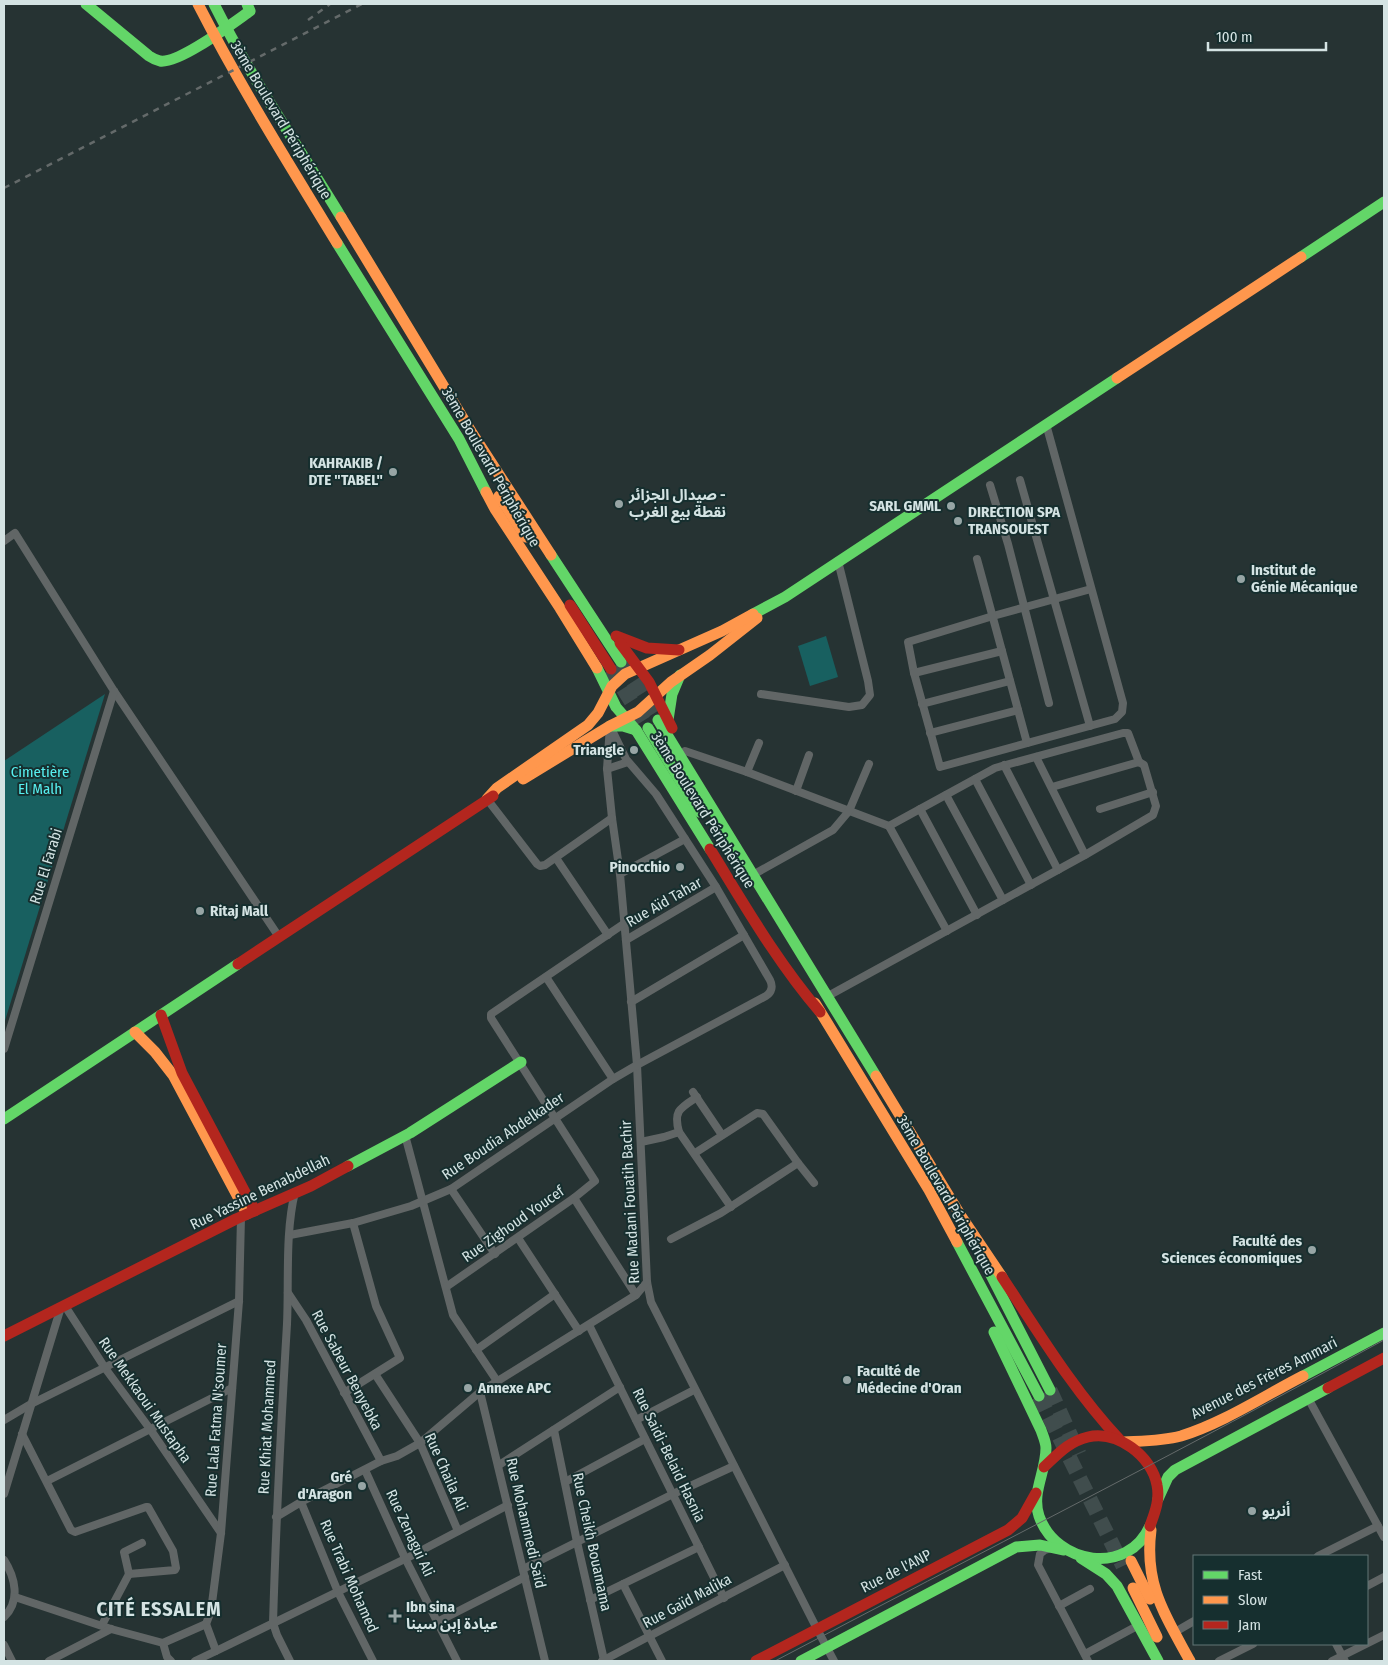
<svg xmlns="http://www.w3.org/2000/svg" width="1388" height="1665" font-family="'Fira Sans Condensed','Noto Sans Arabic',sans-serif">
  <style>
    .green { fill: #186060 }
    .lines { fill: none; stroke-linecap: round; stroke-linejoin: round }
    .highway-tunnel { stroke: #404d4d; stroke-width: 15; stroke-dasharray: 15 8; stroke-linecap: butt }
    .street { stroke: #616666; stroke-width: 8 }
    .fast { stroke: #63d668; stroke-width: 11 }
    .slow { stroke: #ff974d; stroke-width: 11 }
    .jam { stroke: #b3261e; stroke-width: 11 }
    .tram { stroke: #646a6a; stroke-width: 1 }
    .rail { stroke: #646a6a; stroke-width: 2.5; stroke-dasharray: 6 6; stroke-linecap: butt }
    .poi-dot { fill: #97a5a5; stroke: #162f2f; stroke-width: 2 }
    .labels { text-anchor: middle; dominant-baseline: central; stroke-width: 4; stroke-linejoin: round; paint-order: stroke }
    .street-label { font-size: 15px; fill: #d4e3e3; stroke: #162f2f }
    .poi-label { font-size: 15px; font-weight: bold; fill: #d4e3e3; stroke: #162f2f; text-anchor: start }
    .park-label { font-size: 15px; fill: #57f0f0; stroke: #162f2f }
    .district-label { font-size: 20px; font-weight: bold; letter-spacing: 1px; fill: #d4e3e3; stroke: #162f2f }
  </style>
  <rect width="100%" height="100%" fill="#263333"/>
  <g class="green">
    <path d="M826 636 838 677 810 686 798 646Z"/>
    <path d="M105 694 4 1024V761Z"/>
  </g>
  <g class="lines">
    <g class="highway-tunnel">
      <path d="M621 662 658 720"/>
      <path d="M611 669 648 728"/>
      <path d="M1050 1390 1079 1454"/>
      <path d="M1039 1396 1123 1566"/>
    </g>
    <g class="street">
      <path d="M1046 424 1123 703 1122 712 1115 719 940 767 914 673 908 642 993 616 1091 589"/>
      <path d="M1020 480 1090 726"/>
      <path d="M990 485 1008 544 1049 703"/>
      <path d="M4 541 15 533 114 691 279 937"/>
      <path d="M977 559 1027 743"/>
      <path d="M914 673 1002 651"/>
      <path d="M761 694 849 707 862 705 870 695 868 681 838 561"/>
      <path d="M922 704 1010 681"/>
      <path d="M610 726 607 769 612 818 620 874 637 1065 647 1282 651 1302 817 1629 834 1661"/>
      <path d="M930 733 1018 710"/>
      <path d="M685 751 747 772 889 826 995 768 1123 733H1128L1139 762"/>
      <path d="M1036 757 1085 855"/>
      <path d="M1004 765 1058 870"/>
      <path d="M607 769 628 762"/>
      <path d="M747 772 759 743"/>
      <path d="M975 779 1031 885"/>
      <path d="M796 791 809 755"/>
      <path d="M946 795 1003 900"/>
      <path d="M487 799 537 864 540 866 545 865 612 818"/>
      <path d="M920 809 977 915"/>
      <path d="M1100 809 1153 792"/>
      <path d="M889 826 947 931"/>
      <path d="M556 858 608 935"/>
      <path d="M758 872 833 830 849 811 869 764"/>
      <path d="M620 874 685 839"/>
      <path d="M626 940 716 887"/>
      <path d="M546 977 613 1079"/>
      <path d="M828 996 1085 855 1153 815 1156 806 1144 765 1139 762 1052 787"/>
      <path d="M631 1002 744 935"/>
      <path d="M4 1049 114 691"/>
      <path d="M693 1092 722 1135"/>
      <path d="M679 1132 731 1207"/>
      <path d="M405 1135 453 1315 497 1381"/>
      <path d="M641 1142 664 1137 679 1132C673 1111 680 1108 697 1097"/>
      <path d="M695 1153 757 1113 763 1114 798 1163 814 1183"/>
      <path d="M451 1189 495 1254"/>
      <path d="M574 1198 636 1295"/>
      <path d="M290 1235 353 1223 411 1206 451 1189 613 1079 637 1065 766 996C772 992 773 986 770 980L716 887 656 794 626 759 611 728"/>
      <path d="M518 1238 579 1331"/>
      <path d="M671 1239 721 1213 798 1163"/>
      <path d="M446 1287 574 1198 595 1181 491 1018V1014L625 923"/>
      <path d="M288 1293 306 1320 381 1461"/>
      <path d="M65 1306 105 1368 150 1429 221 1533"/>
      <path d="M589 1325 724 1598"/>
      <path d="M476 1350 555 1294"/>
      <path d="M375 1374 420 1443 458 1531"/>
      <path d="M480 1392 545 1661"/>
      <path d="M344 1393 400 1358 376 1306 353 1223"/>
      <path d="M1308 1398 1384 1537"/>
      <path d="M4 1420 31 1404 239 1301"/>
      <path d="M636 1420 694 1390"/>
      <path d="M554 1430 577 1542 604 1660"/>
      <path d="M22 1434 71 1530 75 1532 146 1507H148L173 1551 176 1568 175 1570 129 1574 124 1552 142 1543"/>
      <path d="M499 1465 620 1387"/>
      <path d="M365 1470 405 1558 457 1661"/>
      <path d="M47 1481 232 1388"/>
      <path d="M565 1482 645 1439"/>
      <path d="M4 1494 61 1307"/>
      <path d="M301 1502 338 1592 373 1661"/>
      <path d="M276 1517 301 1502 381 1461 397 1456 420 1443 480 1392 636 1295 647 1282"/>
      <path d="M1052 1548 1045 1550 1040 1554 1038 1565 1088 1661"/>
      <path d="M1318 1556 1378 1526"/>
      <path d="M4 1560C15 1577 21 1601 4 1617"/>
      <path d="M523 1569 673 1494 734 1466"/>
      <path d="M623 1584 662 1661"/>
      <path d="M1367 1586 1384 1577"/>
      <path d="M15 1597 111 1629 163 1643"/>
      <path d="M590 1600 699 1547"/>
      <path d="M1059 1606 1090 1589"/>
      <path d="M437 1622 525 1577"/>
      <path d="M206 1624 211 1611 221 1533 239 1301 241 1217"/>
      <path d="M102 1625 129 1574"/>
      <path d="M1175 1632 1194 1621"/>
      <path d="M1336 1644 1345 1661"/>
      <path d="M4 1645 12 1661"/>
      <path d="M216 1651 409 1557 508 1505"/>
      <path d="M1085 1654 1139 1625"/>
      <path d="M49 1661 111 1629"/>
      <path d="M171 1661 167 1657 163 1643 206 1624 216 1651 195 1661"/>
      <path d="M290 1661 277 1635 273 1623C276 1523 281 1424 287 1324 289 1281 285 1233 295 1192"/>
      <path d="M602 1661 785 1565"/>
      <path d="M1219 1661 1253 1644"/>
      <path d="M1332 1661 1384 1635"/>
    </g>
    <g class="fast">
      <path d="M86 4 149 56C152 58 156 60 160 61 179 64 233 23 250 11L247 4"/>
      <path d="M214 4C251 78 298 146 341 217"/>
      <path d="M337 243 459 439 486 492"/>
      <path d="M1301 257 1384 202"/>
      <path d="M551 555 621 662"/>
      <path d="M753 614 785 597 1117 378"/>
      <path d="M597 668 616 707 636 730 710 849"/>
      <path d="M658 720 876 1076"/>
      <path d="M668 720 672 694 680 675"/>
      <path d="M610 726H623L636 730"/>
      <path d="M648 728 699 812"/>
      <path d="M4 1119 238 964"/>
      <path d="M348 1166 410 1133 521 1062"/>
      <path d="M957 1242 1039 1396"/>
      <path d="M991 1275 1050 1390"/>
      <path d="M994 1332 1041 1430C1043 1436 1046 1442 1046 1448 1046 1472 1031 1493 1039 1516 1056 1565 1128 1576 1150 1526"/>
      <path d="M1303 1376 1384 1333"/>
      <path d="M1158 1499 1168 1477 1175 1470 1328 1388"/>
      <path d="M1081 1558 1106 1574 1117 1586 1158 1661"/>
      <path d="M801 1661 1016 1547 1040 1545 1063 1550"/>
    </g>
    <g class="slow">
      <path d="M198 4C240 86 289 164 337 243"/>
      <path d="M341 217 472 433 551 555"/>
      <path d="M1117 378 1301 257"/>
      <path d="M486 492 495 509 560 608 597 668"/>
      <path d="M499 496 526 537"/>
      <path d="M523 779 610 726 638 712 671 682 710 655 757 618"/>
      <path d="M487 799 497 788 588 725 598 713 612 686 625 674 722 631 753 614"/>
      <path d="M815 1003 929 1190 957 1242"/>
      <path d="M135 1032 155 1052 173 1075 247 1214"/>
      <path d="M876 1076 961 1216 1002 1277"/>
      <path d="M1124 1442C1143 1441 1163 1441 1181 1436 1223 1423 1264 1396 1303 1376"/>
      <path d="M1151 1530C1144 1585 1165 1615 1190 1661"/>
      <path d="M1131 1561 1150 1599"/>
      <path d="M1133 1588 1157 1637"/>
    </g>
    <g class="jam">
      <path d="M570 605 611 669"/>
      <path d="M616 636 647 648 679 650"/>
      <path d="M620 643 649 682 672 728"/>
      <path d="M710 849C744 904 777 962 820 1012"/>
      <path d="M238 964 493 796"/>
      <path d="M161 1015 182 1073 255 1211"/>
      <path d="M1002 1277C1039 1333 1074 1391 1120 1440"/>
      <path d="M4 1336 236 1219 311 1186 348 1166"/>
      <path d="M1328 1388 1384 1358"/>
      <path d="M1044 1467C1058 1454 1068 1442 1088 1437 1117 1430 1152 1456 1157 1485 1160 1500 1155 1512 1150 1526"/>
      <path d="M756 1661 1008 1530 1022 1518 1036 1493"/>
    </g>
    <path class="tram" d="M775 1661C978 1554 1183 1450 1384 1340"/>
    <g class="rail">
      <path d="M308 20 330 4"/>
      <path d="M4 188 362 4"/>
    </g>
  </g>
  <g class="poi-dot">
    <circle cx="393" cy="472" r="5"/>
    <circle cx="619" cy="504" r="5"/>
    <circle cx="951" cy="506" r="5"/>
    <circle cx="958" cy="521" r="5"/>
    <circle cx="1241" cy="579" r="5"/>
    <circle cx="634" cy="750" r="5"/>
    <circle cx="680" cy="867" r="5"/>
    <circle cx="200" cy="911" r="5"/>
    <circle cx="1312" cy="1250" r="5"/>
    <circle cx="847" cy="1380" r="5"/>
    <circle cx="468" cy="1388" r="5"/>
    <circle cx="362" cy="1486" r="5"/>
    <circle cx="1252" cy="1511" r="5"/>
    <path d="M392.5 1608.5h5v5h5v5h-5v5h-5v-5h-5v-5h5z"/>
  </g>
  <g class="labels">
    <g class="street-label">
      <text transform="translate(281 120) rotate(59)">3ème Boulevard Périphérique</text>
      <text transform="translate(491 467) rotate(60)">3ème Boulevard Périphérique</text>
      <text transform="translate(703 810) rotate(58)">3ème Boulevard Périphérique</text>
      <text transform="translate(46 866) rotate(-73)">Rue El Farabi</text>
      <text transform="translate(664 902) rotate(-30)">Rue Aïd Tahar</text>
      <text transform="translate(503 1136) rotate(-34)">Rue Boudia Abdelkader</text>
      <text transform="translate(260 1192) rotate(-26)">Rue Yassine Benabdellah</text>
      <text transform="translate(946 1195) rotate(60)">3ème Boulevard Périphérique</text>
      <text transform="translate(630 1202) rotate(-93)">Rue Madani Fouatih Bachir</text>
      <text transform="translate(513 1224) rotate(-35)">Rue Zighoud Youcef</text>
      <text transform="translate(347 1370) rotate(62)">Rue Sabeur Benyebka</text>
      <text transform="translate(1264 1378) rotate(-27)">Avenue des Frères Ammari</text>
      <text transform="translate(145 1400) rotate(55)">Rue Mekkaoui Mustapha</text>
      <text transform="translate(216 1420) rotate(-86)">Rue Lala Fatma N'soumer</text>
      <text transform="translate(267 1427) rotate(-87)">Rue Khiat Mohammed</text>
      <text transform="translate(669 1455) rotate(64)">Rue Saidi-Belaid Hasnia</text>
      <text transform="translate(446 1472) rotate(66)">Rue Chaila Ali</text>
      <text transform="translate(526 1523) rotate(77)">Rue Mohammedi Saïd</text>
      <text transform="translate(410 1533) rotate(65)">Rue Zenagui Ali</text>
      <text transform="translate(592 1542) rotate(78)">Rue Cheikh Bouamama</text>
      <text transform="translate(896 1571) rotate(-27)">Rue de l'ANP</text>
      <text transform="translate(349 1576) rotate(66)">Rue Trabi Mohamed</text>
      <text transform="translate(687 1601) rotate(-28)">Rue Gaïd Malika</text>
    </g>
    <g class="poi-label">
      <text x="383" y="463" text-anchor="end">KAHRAKIB /<tspan x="383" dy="17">DTE "TABEL"</tspan></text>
      <text x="629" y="495">صيدال الجزائر -<tspan x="629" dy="17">نقطة بيع الغرب</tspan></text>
      <text x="941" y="506" text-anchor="end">SARL GMML</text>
      <text x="968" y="512">DIRECTION SPA<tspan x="968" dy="17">TRANSOUEST</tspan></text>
      <text x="1251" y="570">Institut de<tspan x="1251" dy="17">Génie Mécanique</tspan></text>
      <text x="624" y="750" text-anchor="end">Triangle</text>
      <text x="670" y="867" text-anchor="end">Pinocchio</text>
      <text x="210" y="911">Ritaj Mall</text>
      <text x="1302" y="1241" text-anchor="end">Faculté des<tspan x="1302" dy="17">Sciences économiques</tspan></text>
      <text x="857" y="1371">Faculté de<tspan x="857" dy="17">Médecine d'Oran</tspan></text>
      <text x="478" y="1388">Annexe APC</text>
      <text x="352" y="1477" text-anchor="end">Gré<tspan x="352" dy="17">d'Aragon</tspan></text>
      <text x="1262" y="1511">أنريو</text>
      <text x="406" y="1607">Ibn sina<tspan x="406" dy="17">عيادة إبن سينا</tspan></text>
    </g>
    <g class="park-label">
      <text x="40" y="772">Cimetière<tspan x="40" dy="17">El Malh</tspan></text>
    </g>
    <g class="district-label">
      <text x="159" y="1609">CITÉ ESSALEM</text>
    </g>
  </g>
  <rect width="1388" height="1665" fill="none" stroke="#d4e3e3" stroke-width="10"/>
  <rect x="1193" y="1555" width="175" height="90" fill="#162f2f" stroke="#627777"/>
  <rect x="1203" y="1571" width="25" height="8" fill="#63d668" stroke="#627777"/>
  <text x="1238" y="1580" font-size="15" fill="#d4e3e3">Fast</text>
  <rect x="1203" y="1596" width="25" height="8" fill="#ff974d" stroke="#627777"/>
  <text x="1238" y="1605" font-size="15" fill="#d4e3e3">Slow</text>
  <rect x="1203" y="1621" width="25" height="8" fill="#b3261e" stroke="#627777"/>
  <text x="1238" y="1630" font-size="15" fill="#d4e3e3">Jam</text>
  <path d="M1208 42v8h118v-8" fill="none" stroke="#d4e3e3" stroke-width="2.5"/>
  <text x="1216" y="42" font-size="15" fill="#d4e3e3" stroke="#162f2f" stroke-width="4" paint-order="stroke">100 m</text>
</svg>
